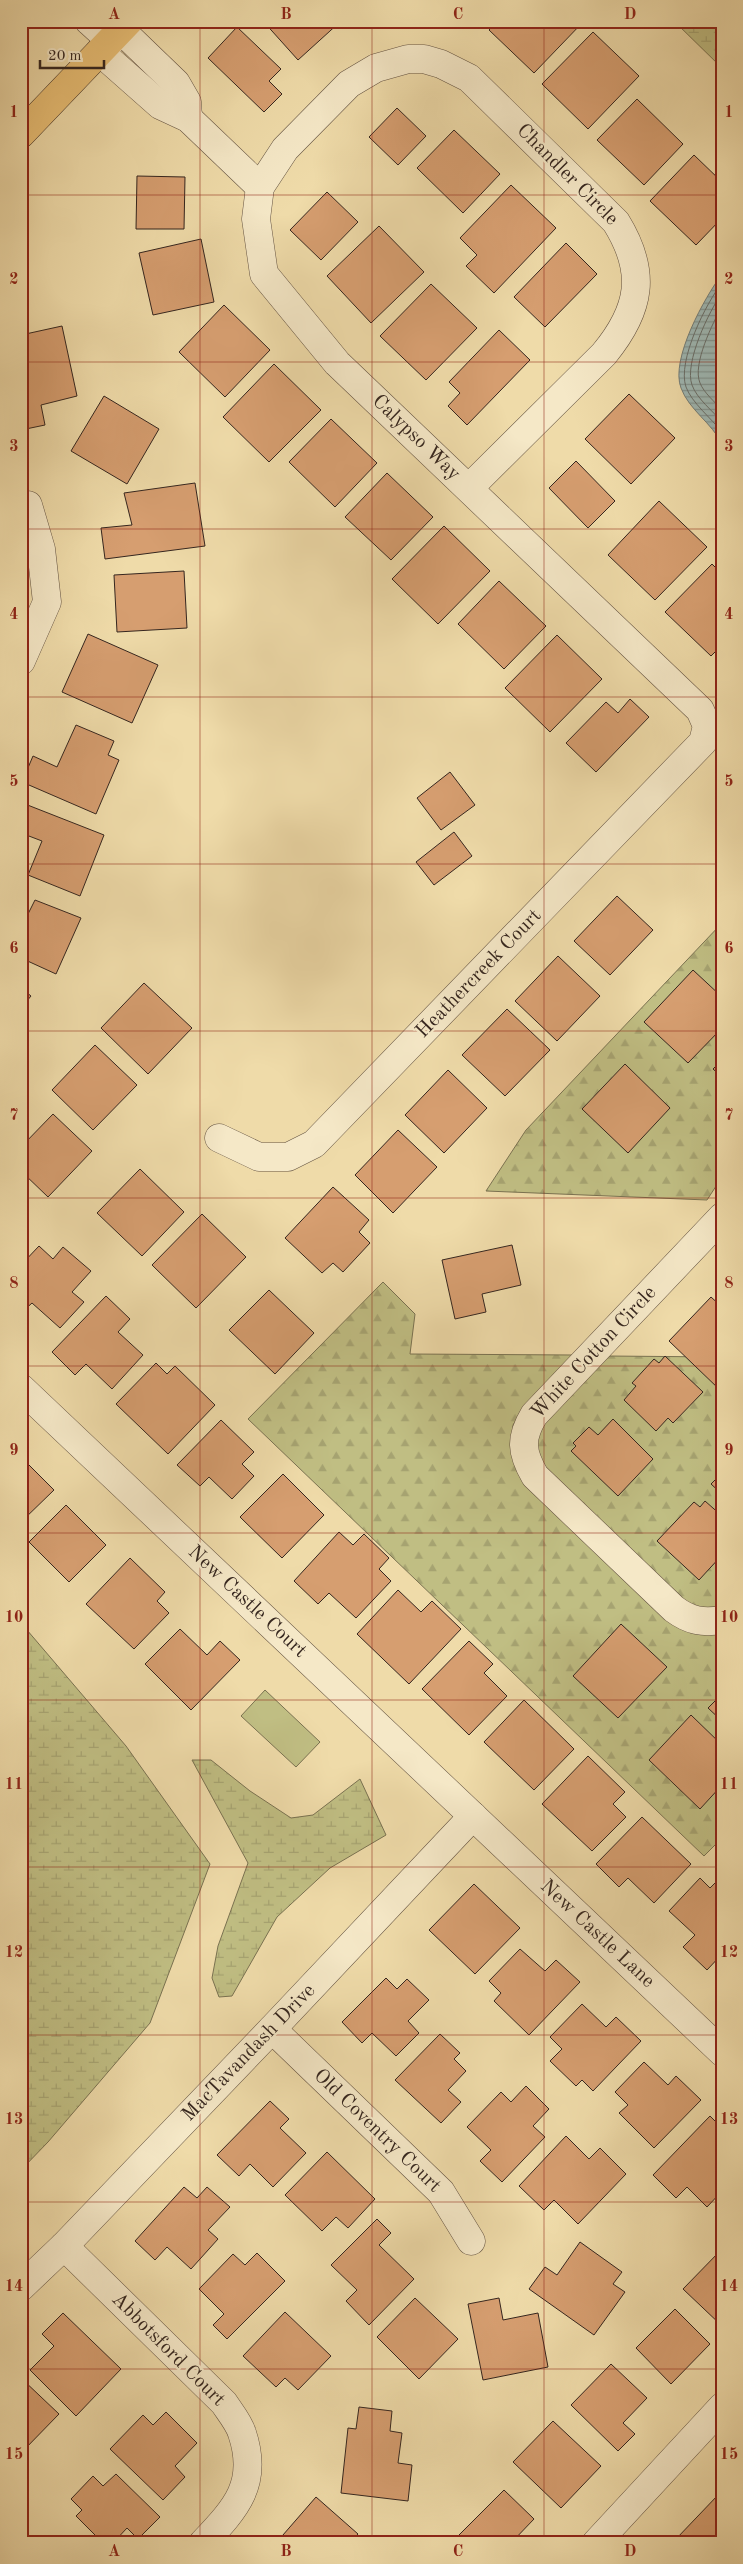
<svg xmlns="http://www.w3.org/2000/svg" width="743" height="2564" font-family="'Old Standard TT',serif">
  <style>
    .grass { fill: #c0be83; stroke: #7a7251 }
    .forest { fill: url(#forest-firs); stroke: #7a7251 }
    .wetland { fill: url(#wetland-marsh); stroke: #7a7251 }
    .water { fill: url(#water-rules); stroke: #757e78 }
    .lines { fill: none; stroke-linecap: round; stroke-linejoin: round }
    .shore { stroke: #6a6f6a; stroke-width: 1 }
    .building { fill: #d69e70; stroke: #35261f }
    .minor-casing { stroke: #645342; stroke-width: 29 }
    .major-casing { stroke: #35261f; stroke-width: 29 }
    .minor { stroke: #f5e8c7; stroke-width: 28 }
    .major { stroke: #e8be74; stroke-width: 28 }
    .grid { fill: none; stroke: #8f2418; stroke-width: 1; stroke-opacity: 0.55 }
    .labels { text-anchor: middle; dominant-baseline: central; stroke-width: 4.5; stroke-linejoin: round; paint-order: stroke }
    .street-label { font-size: 20px; fill: #35261f; stroke: #f5e8c7 }
    .neatline { fill: none; stroke: #8f2418; stroke-width: 2 }
    .grid-label { font-size: 16px; text-anchor: middle; font-weight: bold; fill: #8f2418 }
  </style>
  <defs>
    <pattern id="forest-firs" width="22" height="20" patternUnits="userSpaceOnUse" patternTransform="scale(1.25)"><rect width="22" height="20" fill="#c0be83"/><path d="M5 1l3.5 6h-7zM16 11l3.5 6h-7z" fill="#a6a371"/></pattern>
    <pattern id="wetland-marsh" width="20" height="14" patternUnits="userSpaceOnUse" patternTransform="scale(1.25)"><rect width="20" height="14" fill="#c0be83"/><path d="M1 5h8M5 5V1M11 12h8M15 12V8" fill="none" stroke="#a6a371"/></pattern>
    <pattern id="water-rules" width="6" height="5" patternUnits="userSpaceOnUse" patternTransform="scale(1.25)"><rect width="6" height="5" fill="#9fb8b4"/><path d="M0 2.5h6" fill="none" stroke="#829592"/></pattern>
  </defs>
  <rect width="100%" height="100%" fill="#efdba9"/>
  <filter id="stains"><feTurbulence type="fractalNoise" baseFrequency=".004" numOctaves="4"/><feColorMatrix values="0 0 0 0 .2 0 0 0 0 .09 0 0 0 0 .02 0 0 0 .5 -.17"/></filter>
  <radialGradient id="worn" r=".72"><stop offset=".6" stop-color="#630" stop-opacity="0"/><stop offset="1" stop-color="#630" stop-opacity=".3"/></radialGradient>
  <path class="grass" d="M265 1690 320 1742 296 1767 241 1716Z"/>
  <g class="forest">
    <path d="M722 923V1177L707 1200 486 1191 526 1130Z"/>
    <path d="M383 1282 415 1314 410 1354 573 1355 525 1406 513 1425V1457L722 1631V1838L704 1856 248 1419Z"/>
    <path d="M607 1356 722 1357V1607L691 1608 544 1469C534 1452 534 1439 543 1423Z"/>
  </g>
  <g class="wetland">
    <path d="M674 21H716L722 27V68Z"/>
    <path d="M21 1623 126 1746 210 1864 150 2023 48 2142 21 2170Z"/>
    <path d="M192 1760H211L250 1791 291 1818 313 1815 360 1779 386 1835 330 1868 277 1917 232 1996 219 1997 212 1978 218 1946 248 1863Z"/>
  </g>
  <path class="water" d="M722 274V444C712 423 689 410 681 388 670 359 705 297 722 274Z"/>
  <g class="lines">
    <g class="shore">
      <path d="M722 283C706 303 677 361 686 387 692 403 711 418 722 432"/>
      <path d="M722 293C709 311 684 363 692 385 697 399 713 411 722 422"/>
      <path d="M722 306C713 323 692 364 700 383 704 393 715 402 722 410"/>
    </g>
  </g>
  <g class="building">
    <path d="M263 21H341L298 60Z"/>
    <path d="M498 21H582L583 22 534 73 489 30Z"/>
    <path d="M237 27 281 69 269 81 282 94 264 112 208 58Z"/>
    <path d="M593 32 639 76 588 129 542 84Z"/>
    <path d="M637 99 683 144 644 185 597 140Z"/>
    <path d="M397 108 426 136 398 165 369 137Z"/>
    <path d="M454 130 500 174 463 213 417 168Z"/>
    <path d="M694 155 722 182V218L696 245 650 201Z"/>
    <path d="M137 176 185 177 184 229H136Z"/>
    <path d="M511 185 556 228 494 293 466 266 477 255 460 238Z"/>
    <path d="M327 192 358 222 321 260 290 230Z"/>
    <path d="M379 226 424 272 371 323 327 276Z"/>
    <path d="M201 239 214 302 153 315 139 253Z"/>
    <path d="M566 243 597 274 545 327 514 297Z"/>
    <path d="M431 284 477 328 426 380 380 336Z"/>
    <path d="M224 305 270 350 225 397 179 352Z"/>
    <path d="M62 326 77 396 41 405 45 425 21 430V335Z"/>
    <path d="M499 330 530 360 467 425 448 406 460 393 449 382Z"/>
    <path d="M274 364 321 410 269 462 223 417Z"/>
    <path d="M629 394 675 438 631 484 585 439Z"/>
    <path d="M104 396 159 429 127 484 71 451Z"/>
    <path d="M331 419 377 463 335 507 289 462Z"/>
    <path d="M576 461 615 501 588 528 549 488Z"/>
    <path d="M387 473 433 517 391 560 345 517Z"/>
    <path d="M195 483 205 546 105 559 101 528 132 525 124 493Z"/>
    <path d="M659 501 707 547 655 600 608 555Z"/>
    <path d="M444 526 490 571 438 624 392 579Z"/>
    <path d="M712 564 722 574V645L711 656 665 612Z"/>
    <path d="M184 571 187 628 117 632 114 575Z"/>
    <path d="M499 581 546 626 504 669 458 624Z"/>
    <path d="M88 634 158 665 132 723 62 692Z"/>
    <path d="M557 635 602 679 550 732 505 688Z"/>
    <path d="M630 699 649 717 596 772 566 743 606 702 618 713Z"/>
    <path d="M76 725 114 741 108 755 119 760 96 814 22 782 33 756 57 767Z"/>
    <path d="M450 772 475 805 441 830 417 798Z"/>
    <path d="M25 804 104 835 80 896 28 875 42 841 21 833V814Z"/>
    <path d="M454 832 472 856 434 885 416 862Z"/>
    <path d="M617 896 653 930 610 975 574 941Z"/>
    <path d="M35 900 81 918 56 974 21 958V928Z"/>
    <path d="M558 956 600 996 557 1041 515 1001Z"/>
    <path d="M693 970 722 997V1028L688 1063 644 1022Z"/>
    <path d="M144 983 192 1028 148 1074 101 1028Z"/>
    <path d="M21 988 31 996 21 1008Z"/>
    <path d="M507 1009 550 1050 505 1096 462 1055Z"/>
    <path d="M95 1045 137 1085 93 1130 52 1090Z"/>
    <path d="M722 1060V1077L713 1069Z"/>
    <path d="M625 1064 670 1108 628 1153 582 1109Z"/>
    <path d="M448 1070 487 1108 444 1153 405 1115Z"/>
    <path d="M53 1114 92 1151 48 1197 21 1171V1147Z"/>
    <path d="M398 1130 437 1167 393 1213 355 1175Z"/>
    <path d="M140 1169 184 1212 142 1256 97 1213Z"/>
    <path d="M333 1187 369 1220 359 1232 370 1243 343 1272 333 1263 322 1273 285 1238Z"/>
    <path d="M202 1214 246 1257 196 1308 152 1265Z"/>
    <path d="M512 1245 521 1285 482 1294 486 1312 455 1319 442 1260Z"/>
    <path d="M39 1246 53 1259 63 1247 91 1271 72 1292 84 1302 60 1328 32 1303 21 1313V1265Z"/>
    <path d="M269 1290 314 1333 275 1374 229 1330Z"/>
    <path d="M106 1296 130 1319 118 1332 143 1355 112 1389 86 1364 75 1375 52 1352Z"/>
    <path d="M711 1297 722 1307 720 1390 669 1341Z"/>
    <path d="M665 1356 703 1392 673 1423 668 1418 656 1431 624 1400 636 1386 632 1383 654 1359 659 1363Z"/>
    <path d="M156 1363 167 1374 175 1366 215 1405 168 1454 116 1404Z"/>
    <path d="M613 1419 653 1459 618 1496 571 1451 576 1446 573 1443 589 1427 598 1435Z"/>
    <path d="M221 1420 254 1452 242 1464 254 1476 232 1499 209 1477 200 1486 177 1465Z"/>
    <path d="M21 1457 54 1490 21 1522Z"/>
    <path d="M722 1473V1494L711 1484Z"/>
    <path d="M283 1474 324 1515 282 1558 240 1517Z"/>
    <path d="M705 1501 722 1516V1555L699 1580 657 1541 694 1502 700 1507Z"/>
    <path d="M66 1505 106 1545 69 1582 29 1542Z"/>
    <path d="M339 1532 353 1545 364 1534 389 1558 379 1569 391 1581 356 1618 329 1593 318 1604 294 1581Z"/>
    <path d="M130 1558 165 1592 157 1601 169 1613 134 1649 86 1604Z"/>
    <path d="M398 1590 421 1612 432 1601 461 1629 409 1684 357 1634Z"/>
    <path d="M621 1624 667 1667 618 1718 573 1676Z"/>
    <path d="M180 1629 207 1655 220 1641 240 1660 191 1710 145 1664Z"/>
    <path d="M469 1641 493 1664 484 1673 507 1696 469 1735 422 1689Z"/>
    <path d="M722 1694V1721L708 1708Z"/>
    <path d="M524 1700 574 1749 534 1790 484 1742Z"/>
    <path d="M691 1715 722 1745V1785L700 1809 649 1760Z"/>
    <path d="M588 1756 625 1792 613 1804 626 1817 592 1851 542 1804Z"/>
    <path d="M642 1817 691 1864 654 1903 628 1878 619 1887 596 1864Z"/>
    <path d="M700 1878 710 1888 720 1878 722 1879V1954L707 1970 683 1947 695 1935 669 1911Z"/>
    <path d="M474 1884 520 1928 475 1974 429 1930Z"/>
    <path d="M520 1949 545 1971 556 1960 580 1982 529 2035 494 2001 501 1993 489 1981Z"/>
    <path d="M386 1978 397 1989 407 1979 429 2000 408 2021 419 2033 396 2056 372 2033 362 2043 342 2022Z"/>
    <path d="M582 2004 606 2027 616 2017 641 2041 593 2091 582 2080 576 2086 550 2061 562 2049 550 2037Z"/>
    <path d="M440 2034 460 2053 454 2059 466 2071 448 2090 461 2102 441 2123 395 2080Z"/>
    <path d="M644 2062 668 2085 676 2076 701 2100 654 2148 619 2113 628 2105 615 2092Z"/>
    <path d="M526 2086 549 2109 533 2126 545 2137 502 2182 480 2161 491 2150 467 2127 501 2092 511 2102Z"/>
    <path d="M270 2101 289 2119 280 2128 306 2153 273 2187 250 2164 239 2176 217 2155Z"/>
    <path d="M710 2116 722 2128V2191L707 2207 687 2187 676 2198 653 2175Z"/>
    <path d="M566 2136 589 2159 600 2148 626 2174 578 2224 554 2200 544 2210 519 2186Z"/>
    <path d="M327 2152 375 2199 348 2228 336 2217 322 2231 285 2195Z"/>
    <path d="M184 2187 197 2198 207 2187 230 2207 208 2230 218 2239 191 2269 167 2247 155 2260 135 2241Z"/>
    <path d="M377 2219 391 2233 379 2245 414 2279 369 2325 346 2301 357 2290 331 2265Z"/>
    <path d="M580 2242 622 2272 613 2284 625 2292 594 2335 529 2289 545 2267 557 2275Z"/>
    <path d="M721 2250 722 2251V2326L683 2289Z"/>
    <path d="M257 2253 285 2281 227 2339 213 2325 224 2314 199 2289 233 2254 245 2265Z"/>
    <path d="M415 2298 458 2339 419 2379 377 2337Z"/>
    <path d="M499 2298 503 2320 538 2313 548 2367 483 2380 468 2304Z"/>
    <path d="M675 2309 710 2344 671 2384 636 2348Z"/>
    <path d="M285 2312 331 2356 298 2390 285 2378 276 2387 243 2356Z"/>
    <path d="M63 2313 121 2369 76 2416 30 2370 54 2346 42 2334Z"/>
    <path d="M611 2364 647 2398 623 2423 635 2434 618 2451 571 2405Z"/>
    <path d="M21 2378 59 2414 21 2453Z"/>
    <path d="M359 2407 392 2411 390 2431 402 2433 398 2463 412 2465 408 2501 341 2493 348 2428 356 2429Z"/>
    <path d="M166 2412 197 2443 175 2466 185 2477 163 2500 110 2449 143 2415 153 2425Z"/>
    <path d="M553 2421 601 2466 561 2508 513 2462Z"/>
    <path d="M116 2474 160 2517 138 2539 127 2528 113 2543H103L76 2516 82 2510 71 2499 93 2476 103 2486Z"/>
    <path d="M504 2490 534 2519 511 2543H467L459 2535Z"/>
    <path d="M718 2495 722 2498V2543H679L676 2539Z"/>
    <path d="M316 2497 358 2534 350 2543H276Z"/>
  </g>
  <g class="lines">
    <g class="minor-casing">
      <g id="minor">
        <path d="M89 21 111 41"/>
        <path d="M121 30 176 83 187 102 188 118"/>
        <path d="M100 52 160 105 188 118 260 187"/>
        <path d="M21 661 47 602 41 549 28 505"/>
        <path d="M219 1138 259 1157H288L314 1144 703 742 707 726 700 710 337 363 264 274 256 219 260 187 285 149 349 84 376 68 408 59H424L441 64 469 78 616 222C647 272 641 309 604 354L469 488"/>
        <path d="M722 1217 534 1415C520 1438 521 1452 535 1476L674 1609C690 1621 703 1623 722 1620"/>
        <path d="M21 1388 722 2052"/>
        <path d="M272 2029 441 2192 471 2241"/>
        <path d="M64 2246 224 2403C230 2412 239 2423 242 2433 259 2484 236 2508 203 2543"/>
        <path d="M21 2287 64 2246 272 2029 473 1816"/>
        <path d="M596 2543 722 2407"/>
      </g>
    </g>
    <g class="major-casing">
      <path id="major" d="M21 134 129 21"/>
    </g>
    <use href="#minor" class="minor"/>
    <use href="#major" class="major"/>
  </g>
  <path class="grid" d="M200 21V2543M372 21V2543M544 21V2543M21 195H722M21 362H722M21 529H722M21 697H722M21 864H722M21 1031H722M21 1198H722M21 1366H722M21 1533H722M21 1700H722M21 1867H722M21 2035H722M21 2202H722M21 2369H722"/>
  <g class="labels">
    <g class="street-label">
      <text transform="translate(567 175) rotate(45)">Chandler Circle</text>
      <text transform="translate(416 438) rotate(44)">Calypso Way</text>
      <text transform="translate(479 974) rotate(-46)">Heathercreek Court</text>
      <text transform="translate(594 1353) rotate(-47)">White Cotton Circle</text>
      <text transform="translate(247 1602) rotate(43)">New Castle Court</text>
      <text transform="translate(597 1934) rotate(43)">New Castle Lane</text>
      <text transform="translate(249 2053) rotate(-46)">MacTavandash Drive</text>
      <text transform="translate(377 2131) rotate(44)">Old Coventry Court</text>
      <text transform="translate(168 2350) rotate(45)">Abbotsford Court</text>
    </g>
  </g>
  <rect width="743" height="2564" fill="none" stroke="#efdba9" stroke-width="55"/>
  <path d="M40 60v8h64v-8" fill="none" stroke="#35261f" stroke-width="2.5"/>
  <text x="48" y="60" font-size="15" fill="#35261f" stroke="#f5e8c7" stroke-width="4" paint-order="stroke">20 m</text>
  <rect x="28" y="28" width="688" height="2508" class="neatline"/>
  <g class="grid-label">
    <text x="114" y="19">A</text>
    <text x="286" y="19">B</text>
    <text x="458" y="19">C</text>
    <text x="630" y="19">D</text>
    <text x="14" y="117">1</text>
    <text x="729" y="117">1</text>
    <text x="14" y="284">2</text>
    <text x="729" y="284">2</text>
    <text x="14" y="451">3</text>
    <text x="729" y="451">3</text>
    <text x="14" y="619">4</text>
    <text x="729" y="619">4</text>
    <text x="14" y="786">5</text>
    <text x="729" y="786">5</text>
    <text x="14" y="953">6</text>
    <text x="729" y="953">6</text>
    <text x="14" y="1120">7</text>
    <text x="729" y="1120">7</text>
    <text x="14" y="1288">8</text>
    <text x="729" y="1288">8</text>
    <text x="14" y="1455">9</text>
    <text x="729" y="1455">9</text>
    <text x="14" y="1622">10</text>
    <text x="729" y="1622">10</text>
    <text x="14" y="1789">11</text>
    <text x="729" y="1789">11</text>
    <text x="14" y="1957">12</text>
    <text x="729" y="1957">12</text>
    <text x="14" y="2124">13</text>
    <text x="729" y="2124">13</text>
    <text x="14" y="2291">14</text>
    <text x="729" y="2291">14</text>
    <text x="14" y="2459">15</text>
    <text x="729" y="2459">15</text>
    <text x="114" y="2556">A</text>
    <text x="286" y="2556">B</text>
    <text x="458" y="2556">C</text>
    <text x="630" y="2556">D</text>
  </g>
  <rect width="100%" height="100%" filter="url(#stains)"/>
  <rect width="100%" height="100%" fill="url(#worn)"/>
</svg>
